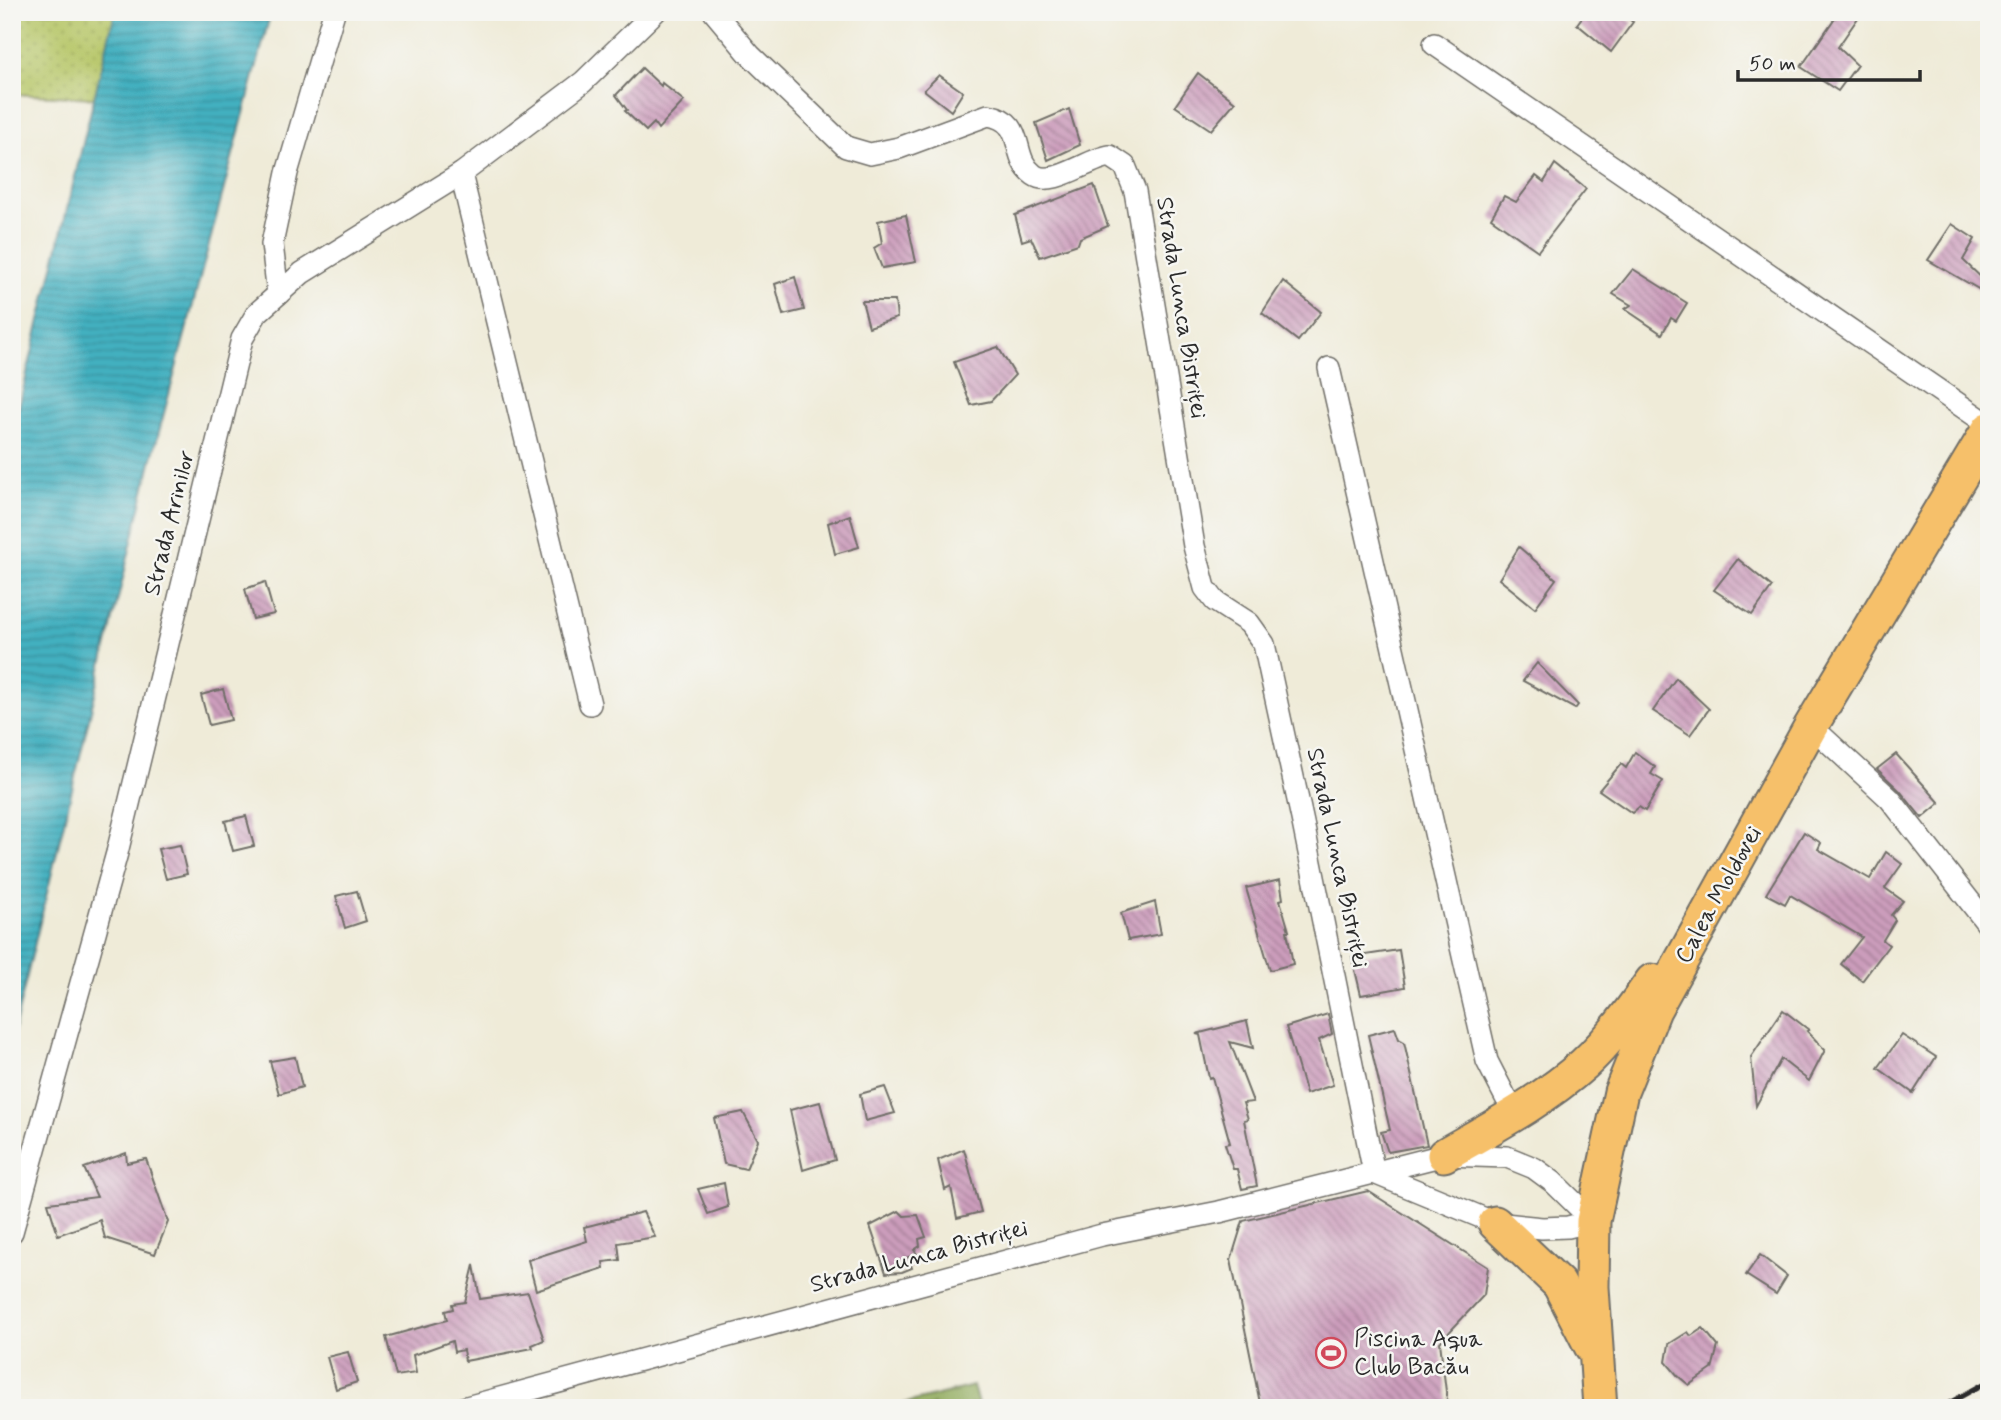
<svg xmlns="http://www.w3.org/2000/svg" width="2001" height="1420" font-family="Mynerve,sans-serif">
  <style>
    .green { fill: url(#green-dots); stroke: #72794a; stroke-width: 2 }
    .forest { fill: url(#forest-firs); stroke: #5e6c44; stroke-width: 2 }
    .water { fill: url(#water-rules); stroke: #376e76; stroke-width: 2 }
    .building { fill: url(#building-back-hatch) }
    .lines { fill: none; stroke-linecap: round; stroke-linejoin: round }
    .minor-casing { stroke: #706e68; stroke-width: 24 }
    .primary-casing { stroke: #706e68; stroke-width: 37 }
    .minor { stroke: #fff; stroke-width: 21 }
    .primary { stroke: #f6c06b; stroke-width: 33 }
    .rail { stroke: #2b2b2b; stroke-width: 5 }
    .labels { text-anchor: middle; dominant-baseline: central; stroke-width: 5; stroke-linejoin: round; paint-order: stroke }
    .street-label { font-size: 24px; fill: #2b2b2b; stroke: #f6f6f2 }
    .poi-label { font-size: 24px; fill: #2b2b2b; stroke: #f6f6f2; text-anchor: start }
  </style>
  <defs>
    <pattern id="green-dots" width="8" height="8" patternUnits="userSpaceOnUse" patternTransform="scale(1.75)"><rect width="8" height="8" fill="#b8c76a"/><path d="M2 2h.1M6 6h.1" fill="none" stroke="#9eab5c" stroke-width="1.8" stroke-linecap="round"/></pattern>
    <pattern id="forest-firs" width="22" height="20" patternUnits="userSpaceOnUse" patternTransform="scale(1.75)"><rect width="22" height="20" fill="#92ac5e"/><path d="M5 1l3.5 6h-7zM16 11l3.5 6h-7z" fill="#778c4e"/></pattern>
    <pattern id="water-rules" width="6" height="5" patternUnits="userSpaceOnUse" patternTransform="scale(1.75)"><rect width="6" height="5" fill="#43b0c0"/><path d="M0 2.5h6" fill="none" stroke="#388f9c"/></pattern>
    <pattern id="building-back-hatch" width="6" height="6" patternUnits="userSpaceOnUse" patternTransform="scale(1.75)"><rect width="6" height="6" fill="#cc9dbc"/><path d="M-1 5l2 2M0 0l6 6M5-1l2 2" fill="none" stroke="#a68099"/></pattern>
  </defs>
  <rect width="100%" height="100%" fill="#f6f6f2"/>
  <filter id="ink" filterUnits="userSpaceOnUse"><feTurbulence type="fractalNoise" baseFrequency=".0143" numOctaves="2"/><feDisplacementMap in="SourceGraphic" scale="14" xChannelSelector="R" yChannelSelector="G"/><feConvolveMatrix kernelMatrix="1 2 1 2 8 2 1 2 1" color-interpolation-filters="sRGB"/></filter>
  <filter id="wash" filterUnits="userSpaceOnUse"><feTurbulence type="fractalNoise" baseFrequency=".00686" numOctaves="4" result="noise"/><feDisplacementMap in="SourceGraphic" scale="28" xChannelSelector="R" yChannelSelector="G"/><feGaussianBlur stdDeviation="1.57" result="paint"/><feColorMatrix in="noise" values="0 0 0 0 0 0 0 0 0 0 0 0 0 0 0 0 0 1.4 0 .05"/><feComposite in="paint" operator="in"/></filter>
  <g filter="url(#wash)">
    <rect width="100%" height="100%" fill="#efebd8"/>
    <path class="green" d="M12 12H115L95 98 12 94Z"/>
    <path class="forest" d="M973 1386 979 1408H887Z"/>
    <path class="water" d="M115 12H271L151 462 12 1038V435Z"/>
    <g id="blocks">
      <g class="building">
        <path d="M1586 12H1618L1633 22 1611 52 1577 24Z"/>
        <path d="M1839 12H1862L1838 47 1857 65 1838 91 1801 67Z"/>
        <path d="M642 68 661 86 662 83 684 101 658 129 654 123 646 131 625 111 627 110 616 95Z"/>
        <path d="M1198 73 1235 102 1211 130 1175 106Z"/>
        <path d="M939 75 963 92 951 111 924 90Z"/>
        <path d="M1069 109 1080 145 1048 160 1036 123Z"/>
        <path d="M1555 164 1586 189 1538 251 1491 218 1504 196 1516 202 1536 176 1544 182Z"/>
        <path d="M1094 185 1108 226 1080 238 1078 244 1040 257 1031 238 1022 241 1015 215Z"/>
        <path d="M906 215 916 262 882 268 874 248 882 243 878 221Z"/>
        <path d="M1952 224 1975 239 1963 260 1989 285V295L1928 260Z"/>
        <path d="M1633 269 1687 303 1676 321 1671 318 1662 334 1625 309 1631 305 1613 294Z"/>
        <path d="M795 277 804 310 783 315 775 284Z"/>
        <path d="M1283 281 1321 312 1298 341 1262 313Z"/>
        <path d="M862 301H895L897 318 869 327Z"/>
        <path d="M998 347 1015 375 991 401 971 405 954 362Z"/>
        <path d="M850 515 859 547 835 554 828 523Z"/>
        <path d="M1519 547 1556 579 1535 608 1499 579Z"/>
        <path d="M1738 559 1772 587 1752 615 1714 590Z"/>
        <path d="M265 582 274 614 253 619 245 589Z"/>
        <path d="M1537 663 1578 705 1575 709 1523 681Z"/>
        <path d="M1676 678 1709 709 1690 735 1653 711Z"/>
        <path d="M223 689 231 720 209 725 201 695Z"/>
        <path d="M1635 752 1655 767 1651 774 1663 781 1645 811 1639 807 1632 813 1599 790 1621 764 1626 768Z"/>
        <path d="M1896 754 1940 803 1922 818 1900 791 1877 769Z"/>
        <path d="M246 816 254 846 233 851 225 821Z"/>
        <path d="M1804 832 1821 843 1818 849 1870 879 1886 852 1902 864 1885 888 1903 901 1891 915 1895 920 1883 940 1889 945 1862 981 1841 964 1862 937 1790 895 1785 904 1766 894Z"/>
        <path d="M180 845 187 874 166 879 158 849Z"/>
        <path d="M1280 880 1283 899 1280 900 1289 931H1287L1293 964 1270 970 1246 888Z"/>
        <path d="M357 891 366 921 345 928 336 896Z"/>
        <path d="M1155 902 1161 934 1128 940 1121 913Z"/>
        <path d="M1399 950 1405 987 1361 995 1352 957Z"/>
        <path d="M1783 1010 1809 1030 1807 1031 1825 1050 1809 1081 1781 1059 1756 1106 1751 1057Z"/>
        <path d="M1328 1014 1332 1034 1319 1040 1333 1085 1306 1094 1286 1027Z"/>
        <path d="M1247 1021 1253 1048 1230 1042 1253 1102 1243 1103 1248 1119 1244 1120 1257 1186 1242 1189 1237 1169H1233L1225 1144 1230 1143 1212 1077 1209 1078 1200 1035 1196 1034Z"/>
        <path d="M1395 1028 1399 1039 1404 1042 1427 1145 1388 1152 1381 1132 1390 1130 1368 1035Z"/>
        <path d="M1902 1035 1936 1057 1913 1093 1878 1068Z"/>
        <path d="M295 1057 302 1087 279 1094 270 1061Z"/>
        <path d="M885 1087 895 1113 865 1121 860 1094Z"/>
        <path d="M820 1102 835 1160 803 1170 790 1110Z"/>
        <path d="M743 1112 758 1140 746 1169 724 1164 714 1118Z"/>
        <path d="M964 1149 981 1212 957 1218 951 1187 945 1190 938 1160Z"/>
        <path d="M126 1153 127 1163 146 1159 168 1222 155 1254 105 1238 100 1220 58 1235 48 1203 97 1197 84 1168Z"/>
        <path d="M724 1183 728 1207 708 1214 698 1189Z"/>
        <path d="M1368 1191 1488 1267 1484 1295 1440 1342 1448 1408H1261L1231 1260 1243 1221Z"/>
        <path d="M899 1211 904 1216 918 1215 926 1237 919 1239 920 1246 914 1250 917 1254 908 1257 912 1268 902 1272 886 1273 870 1226Z"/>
        <path d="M643 1212 655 1237 618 1243 620 1260 603 1262 604 1268 536 1290 528 1260 587 1241 584 1227Z"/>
        <path d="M1760 1255 1787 1276 1776 1294 1746 1275Z"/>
        <path d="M474 1265 480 1299 528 1292 544 1340 532 1345 533 1348 465 1361 463 1350 454 1352 452 1341 413 1355 416 1373 396 1376 386 1337 447 1320 445 1311 453 1309 452 1304 465 1302Z"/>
        <path d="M1703 1328 1718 1346 1712 1369 1689 1385 1678 1376 1666 1362 1669 1344 1688 1332 1691 1336Z"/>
        <path d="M348 1352 357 1382 336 1389 327 1357Z"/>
      </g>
    </g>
  </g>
  <g filter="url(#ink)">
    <use href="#blocks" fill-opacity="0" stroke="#706e68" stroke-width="2"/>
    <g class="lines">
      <g class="minor-casing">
        <g id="minor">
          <path d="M714 12 750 55 846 147 870 154 899 148 988 115C1028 122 1009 157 1034 175 1052 188 1088 159 1110 156L1125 166 1135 191 1194 546 1205 588 1215 601 1249 623 1264 644 1303 823 1374 1173"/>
          <path d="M1434 44 1989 425"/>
          <path d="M461 174 590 704"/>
          <path d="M278 294 272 244 287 173 334 12"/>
          <path d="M1329 368 1487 1061 1506 1098 1518 1113"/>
          <path d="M1811 726 1890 799 1989 926"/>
          <path d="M1374 1173 1495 1223 1542 1228 1568 1227 1593 1221"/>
          <path d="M12 1232 117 853 242 339 257 313 302 273 461 174 583 82 655 12"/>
          <path d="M463 1408 1102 1235 1219 1212 1444 1155 1507 1157 1534 1168 1553 1182 1593 1221"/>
        </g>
      </g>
      <g class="primary-casing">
        <g id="primary">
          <path d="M1444 1155C1491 1128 1544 1100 1584 1064 1610 1040 1632 1010 1652 981"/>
          <path d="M1495 1223 1559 1284 1591 1346"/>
          <path d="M1600 1408 1592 1287 1593 1221 1621 1092 1654 1010 1811 726 1989 429"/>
        </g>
      </g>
      <use href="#minor" class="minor"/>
      <use href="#primary" class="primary"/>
      <path class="rail" d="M1940 1408 1989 1381"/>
    </g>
  </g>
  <defs>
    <g id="stadium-ring" transform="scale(1.575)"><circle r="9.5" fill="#f6f6f2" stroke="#d1495b" stroke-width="1.5"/><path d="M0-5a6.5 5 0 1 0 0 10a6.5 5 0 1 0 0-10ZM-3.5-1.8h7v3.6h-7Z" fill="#d1495b"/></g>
  </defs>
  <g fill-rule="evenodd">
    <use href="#stadium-ring" x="1331" y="1353"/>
  </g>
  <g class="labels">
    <g class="street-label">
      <text transform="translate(1181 308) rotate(81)">Strada Lunca Bistriței</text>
      <text transform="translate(170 523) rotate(-76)">Strada Arinilor</text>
      <text transform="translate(1337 858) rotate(78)">Strada Lunca Bistriței</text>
      <text transform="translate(1719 895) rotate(-61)">Calea Moldovei</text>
      <text transform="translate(919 1257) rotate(-15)">Strada Lunca Bistriței</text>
    </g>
    <g class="poi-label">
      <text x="1354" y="1339">Piscina Aqua<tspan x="1354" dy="28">Club Bacău</tspan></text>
    </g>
  </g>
  <rect width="2001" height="1420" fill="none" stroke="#f6f6f2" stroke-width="42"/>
  <path d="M1738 70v10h182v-10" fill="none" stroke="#2b2b2b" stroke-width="3.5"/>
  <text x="1749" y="70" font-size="21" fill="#2b2b2b" stroke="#f6f6f2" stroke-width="5" paint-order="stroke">50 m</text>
</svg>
